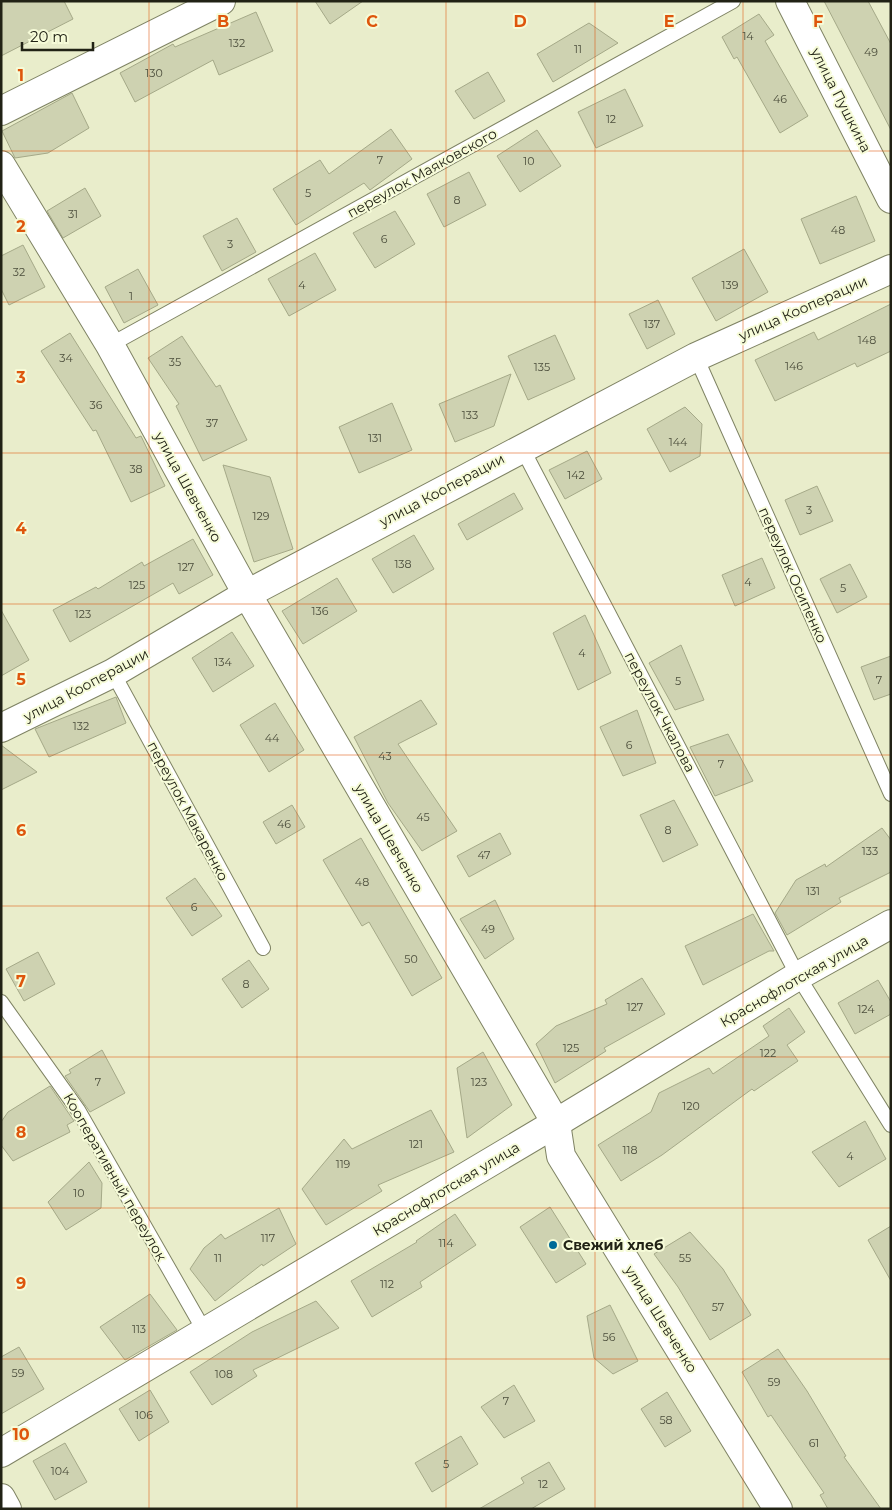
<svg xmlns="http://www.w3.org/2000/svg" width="892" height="1510" font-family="Montserrat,sans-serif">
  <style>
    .building { fill: #ced2b1; stroke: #a5a988 }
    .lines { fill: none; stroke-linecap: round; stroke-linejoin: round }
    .service-casing { stroke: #7f8364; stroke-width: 16 }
    .minor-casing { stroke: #7f8364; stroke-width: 30 }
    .service { stroke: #fff; stroke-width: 14 }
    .minor { stroke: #fff; stroke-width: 28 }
    .grid { fill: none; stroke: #de560c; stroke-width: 1; stroke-opacity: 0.55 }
    .poi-dot { fill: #006b98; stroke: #f6fbd8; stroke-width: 2 }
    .labels { text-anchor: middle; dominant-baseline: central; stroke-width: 4; stroke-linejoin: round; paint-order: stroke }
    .number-label { font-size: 11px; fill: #4c4e3c }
    .street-label { font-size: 14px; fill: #212215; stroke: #f6fbd8 }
    .poi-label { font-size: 14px; font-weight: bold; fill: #212215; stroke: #f6fbd8; text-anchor: start }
    .grid-label { font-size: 16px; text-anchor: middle; font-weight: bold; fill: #de560c; stroke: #f6fbd8; stroke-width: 4; stroke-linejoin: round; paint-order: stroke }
  </style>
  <rect width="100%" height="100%" fill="#e9edcb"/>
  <g class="building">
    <path d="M1 1H64L73 19 1 56Z"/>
    <path d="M315 1H363L330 24Z"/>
    <path d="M824 1H868L891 44V130Z"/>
    <path d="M256 12 273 51 219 75 213 60 135 102 120 73 173 44 175 47Z"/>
    <path d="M759 14 774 35 765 41 808 116 780 133 737 57 734 59 722 37Z"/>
    <path d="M589 23 618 43 553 82 537 54Z"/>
    <path d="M488 72 505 101 474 119 455 91Z"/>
    <path d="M625 89 643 126 596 148 578 112Z"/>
    <path d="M72 93 89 128 48 153 15 158 2 131Z"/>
    <path d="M391 129 412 159 370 190 364 183 296 225 273 189 320 160 329 174Z"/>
    <path d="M537 130 561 166 520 192 497 156Z"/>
    <path d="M469 172 486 205 444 227 427 194Z"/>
    <path d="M85 188 101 216 63 238 47 211Z"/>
    <path d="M856 196 875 241 820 264 801 219Z"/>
    <path d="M395 211 415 244 375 268 353 233Z"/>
    <path d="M237 218 256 252 222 271 203 236Z"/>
    <path d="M23 245 45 287 9 305 1 289V256Z"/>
    <path d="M744 249 768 292 716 321 692 278Z"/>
    <path d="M315 253 336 290 289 316 268 279Z"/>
    <path d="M138 269 158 305 124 323 105 287Z"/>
    <path d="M658 300 675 334 647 349 629 314Z"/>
    <path d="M891 304V351L857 367 855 363 775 401 755 360 814 332 818 340Z"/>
    <path d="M70 333 136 438 141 436 165 486 131 502 96 430 93 431 41 351Z"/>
    <path d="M555 335 575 379 528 400 508 356Z"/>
    <path d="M182 336 216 387 220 385 247 440 203 461 176 406 179 404 148 358Z"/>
    <path d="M511 374 494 426 455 442 439 404Z"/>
    <path d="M392 403 412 450 359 473 339 427Z"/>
    <path d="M685 407 702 424 700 456 670 472 647 429Z"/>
    <path d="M587 451 602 479 565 499 549 470Z"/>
    <path d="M223 465 270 477 293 549 254 562Z"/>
    <path d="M817 486 833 521 800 535 785 500Z"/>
    <path d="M514 493 523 509 467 540 458 524Z"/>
    <path d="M414 535 434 569 393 593 372 559Z"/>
    <path d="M193 539 213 575 179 594 173 583 70 642 53 610 96 587 98 589 142 562 144 566Z"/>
    <path d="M762 558 775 588 735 606 722 575Z"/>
    <path d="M850 564 867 597 837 613 820 579Z"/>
    <path d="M337 578 357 611 303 644 282 611Z"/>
    <path d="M1 610 29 660 1 676Z"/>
    <path d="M585 615 611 673 578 690 553 633Z"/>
    <path d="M232 632 254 666 213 692 192 658Z"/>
    <path d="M681 645 704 700 675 710 649 663Z"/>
    <path d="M891 656V694L874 700 861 667Z"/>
    <path d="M116 697 126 723 49 757 35 729Z"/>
    <path d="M421 700 437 724 398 744 457 831 422 851 388 803 354 737Z"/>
    <path d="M275 703 304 750 269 772 240 725Z"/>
    <path d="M637 710 656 763 623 776 600 727Z"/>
    <path d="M728 734 753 781 715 796 690 747Z"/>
    <path d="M1 745 37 772 1 790Z"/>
    <path d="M674 800 698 845 663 862 640 815Z"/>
    <path d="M292 805 305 827 276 844 263 822Z"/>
    <path d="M882 828 891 840V872L839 898 841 902 787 935 775 913 796 880 825 864 826 867Z"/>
    <path d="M500 833 511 854 469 877 457 856Z"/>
    <path d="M361 838 442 978 412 996 369 922 362 926 323 860Z"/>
    <path d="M195 878 222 916 192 936 166 898Z"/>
    <path d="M495 900 514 939 485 959 460 919Z"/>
    <path d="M753 914 774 951H769L703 985 685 946Z"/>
    <path d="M38 952 55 984 24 1001 6 969Z"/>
    <path d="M249 960 269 989 242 1008 222 979Z"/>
    <path d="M642 978 665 1014 604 1048 606 1051 555 1083 536 1044 556 1026 607 1004 605 1000Z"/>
    <path d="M878 980 891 1002V1014L855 1034 838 1003Z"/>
    <path d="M789 1008 805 1032 787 1045 798 1061 754 1091 752 1089 662 1155 621 1181 598 1145 651 1112 659 1093 709 1068 713 1074 769 1036 763 1026Z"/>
    <path d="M102 1050 125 1093 90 1112 65 1076 71 1073 69 1070Z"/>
    <path d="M483 1052 512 1105 467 1138 457 1068Z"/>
    <path d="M50 1086 74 1121 67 1125 70 1132 13 1161 1 1145V1122L8 1112Z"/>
    <path d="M431 1110 454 1152 378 1185 382 1191 326 1225 302 1189 344 1139 352 1149Z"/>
    <path d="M865 1121 886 1159 839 1187 812 1152Z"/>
    <path d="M89 1162 102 1183 101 1208 66 1230 48 1202Z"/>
    <path d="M550 1207 586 1264 556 1283 520 1227Z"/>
    <path d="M279 1208 296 1244 263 1266 262 1264 215 1301 190 1269 204 1248 221 1234 225 1239Z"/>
    <path d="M455 1214 476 1245 420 1282 422 1287 372 1317 351 1281 417 1242 416 1241Z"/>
    <path d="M891 1226V1281L868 1240Z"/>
    <path d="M690 1232 723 1269 751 1315 710 1340 678 1287 654 1254Z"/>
    <path d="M150 1294 177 1330 125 1360 100 1327Z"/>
    <path d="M316 1301 339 1328 253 1370 257 1376 212 1405 190 1372 252 1332Z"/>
    <path d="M610 1305 638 1361 613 1374 594 1358 587 1316Z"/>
    <path d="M19 1347 44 1389 1 1414V1357Z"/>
    <path d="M778 1349 807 1391 846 1456 844 1457 881 1509H828L820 1495 824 1493 771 1415 768 1417 742 1372Z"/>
    <path d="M514 1385 535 1421 504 1438 481 1407Z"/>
    <path d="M150 1390 169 1422 139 1441 119 1409Z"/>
    <path d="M667 1392 691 1431 665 1447 641 1409Z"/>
    <path d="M461 1436 478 1464 432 1492 415 1463Z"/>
    <path d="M65 1443 87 1482 55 1500 33 1461Z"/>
    <path d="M549 1462 565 1489 531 1509H479L524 1483 521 1478Z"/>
  </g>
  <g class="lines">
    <g class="service-casing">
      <g id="service">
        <path d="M110 345 733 1"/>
        <path d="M696 357 891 794"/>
        <path d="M522 448 798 976 891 1125"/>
        <path d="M113 673 263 948"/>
        <path d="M1 1002 78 1110 205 1332"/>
      </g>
    </g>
    <g class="minor-casing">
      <g id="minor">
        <path d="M790 1 891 199"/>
        <path d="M1 111 221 1"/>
        <path d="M1 165 110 345 247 594 556 1123 561 1156 778 1509"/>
        <path d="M1 728 113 673 247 594 696 357 891 269"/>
        <path d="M1 1453 556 1123 798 976 891 924"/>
        <path d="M1 1498 7 1509"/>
      </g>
    </g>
    <use href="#service" class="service"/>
    <use href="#minor" class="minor"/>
  </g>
  <path class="grid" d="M149 1V1509M297 1V1509M446 1V1509M595 1V1509M743 1V1509M1 151H891M1 302H891M1 453H891M1 604H891M1 755H891M1 906H891M1 1057H891M1 1208H891M1 1359H891"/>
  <circle class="poi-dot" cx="553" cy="1245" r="5"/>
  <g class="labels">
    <g class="number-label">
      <text x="748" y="36">14</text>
      <text x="237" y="43">132</text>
      <text x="578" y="49">11</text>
      <text x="871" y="52">49</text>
      <text x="154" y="73">130</text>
      <text x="780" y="99">46</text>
      <text x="611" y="119">12</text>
      <text x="380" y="160">7</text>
      <text x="529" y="161">10</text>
      <text x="308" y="193">5</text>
      <text x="457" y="200">8</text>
      <text x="73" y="214">31</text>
      <text x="838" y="230">48</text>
      <text x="384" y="239">6</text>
      <text x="230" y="244">3</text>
      <text x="19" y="272">32</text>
      <text x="302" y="285">4</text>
      <text x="730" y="285">139</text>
      <text x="131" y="296">1</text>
      <text x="652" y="324">137</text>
      <text x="867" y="340">148</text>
      <text x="66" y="358">34</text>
      <text x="175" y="362">35</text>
      <text x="794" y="366">146</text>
      <text x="542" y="367">135</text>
      <text x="96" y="405">36</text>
      <text x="470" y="415">133</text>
      <text x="212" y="423">37</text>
      <text x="375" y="438">131</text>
      <text x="678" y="442">144</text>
      <text x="136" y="469">38</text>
      <text x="576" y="475">142</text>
      <text x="809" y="510">3</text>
      <text x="261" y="516">129</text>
      <text x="403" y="564">138</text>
      <text x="186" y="567">127</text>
      <text x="748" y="582">4</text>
      <text x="137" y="585">125</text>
      <text x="843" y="588">5</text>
      <text x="320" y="611">136</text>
      <text x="83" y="614">123</text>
      <text x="582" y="653">4</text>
      <text x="223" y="662">134</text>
      <text x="879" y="680">7</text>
      <text x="678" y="681">5</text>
      <text x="81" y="726">132</text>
      <text x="272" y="738">44</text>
      <text x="629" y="745">6</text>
      <text x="385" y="756">43</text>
      <text x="721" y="764">7</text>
      <text x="423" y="817">45</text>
      <text x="284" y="824">46</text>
      <text x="668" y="830">8</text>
      <text x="870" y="851">133</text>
      <text x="484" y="855">47</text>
      <text x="362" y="882">48</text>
      <text x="813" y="891">131</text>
      <text x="194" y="907">6</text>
      <text x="488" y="929">49</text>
      <text x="411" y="959">50</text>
      <text x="246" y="984">8</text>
      <text x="635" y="1007">127</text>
      <text x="866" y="1009">124</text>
      <text x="571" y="1048">125</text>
      <text x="768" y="1053">122</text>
      <text x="98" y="1082">7</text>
      <text x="479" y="1082">123</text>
      <text x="691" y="1106">120</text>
      <text x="416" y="1144">121</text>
      <text x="630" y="1150">118</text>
      <text x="850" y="1156">4</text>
      <text x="343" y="1164">119</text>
      <text x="79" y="1193">10</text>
      <text x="268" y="1238">117</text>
      <text x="446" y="1243">114</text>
      <text x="218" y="1258">11</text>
      <text x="685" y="1258">55</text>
      <text x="387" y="1284">112</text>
      <text x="718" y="1307">57</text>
      <text x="139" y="1329">113</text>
      <text x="609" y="1337">56</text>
      <text x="18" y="1373">59</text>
      <text x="224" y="1374">108</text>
      <text x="774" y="1382">59</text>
      <text x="506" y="1401">7</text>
      <text x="144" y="1415">106</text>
      <text x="666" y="1420">58</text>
      <text x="814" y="1443">61</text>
      <text x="446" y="1464">5</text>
      <text x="60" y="1471">104</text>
      <text x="543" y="1484">12</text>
    </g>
    <g class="street-label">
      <text transform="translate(841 100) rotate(63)">улица Пушкина</text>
      <text transform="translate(422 173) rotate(-29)">переулок Маяковского</text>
      <text transform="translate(803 308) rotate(-24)">улица Кооперации</text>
      <text transform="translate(188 487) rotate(61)">улица Шевченко</text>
      <text transform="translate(442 490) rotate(-28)">улица Кооперации</text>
      <text transform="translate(793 575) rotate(66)">переулок Осипенко</text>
      <text transform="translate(86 685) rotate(-28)">улица Кооперации</text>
      <text transform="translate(660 712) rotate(62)">переулок Чкалова</text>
      <text transform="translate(188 811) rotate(62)">переулок Макаренко</text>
      <text transform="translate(389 838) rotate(60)">улица Шевченко</text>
      <text transform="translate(794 981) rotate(-30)">Краснофлотская улица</text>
      <text transform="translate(115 1177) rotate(60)">Кооперативный переулок</text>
      <text transform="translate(446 1189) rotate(-31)">Краснофлотская улица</text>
      <text transform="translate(661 1319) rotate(58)">улица Шевченко</text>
    </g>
    <g class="poi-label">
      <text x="563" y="1245">Свежий хлеб</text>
    </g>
  </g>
  <g class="grid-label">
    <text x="223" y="27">B</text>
    <text x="372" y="27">C</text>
    <text x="520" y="27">D</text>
    <text x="669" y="27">E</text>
    <text x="818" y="27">F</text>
    <text x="21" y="81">1</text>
    <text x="21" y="232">2</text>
    <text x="21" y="383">3</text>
    <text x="21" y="534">4</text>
    <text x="21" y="685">5</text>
    <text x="21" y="836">6</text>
    <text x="21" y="987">7</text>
    <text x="21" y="1138">8</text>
    <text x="21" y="1289">9</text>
    <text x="21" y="1440">10</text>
  </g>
  <rect width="892" height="1510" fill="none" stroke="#212215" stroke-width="5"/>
  <path d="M22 42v8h71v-8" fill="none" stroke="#212215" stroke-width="2.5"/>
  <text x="30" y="42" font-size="15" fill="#212215" stroke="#f6fbd8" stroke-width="4" paint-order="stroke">20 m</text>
</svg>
